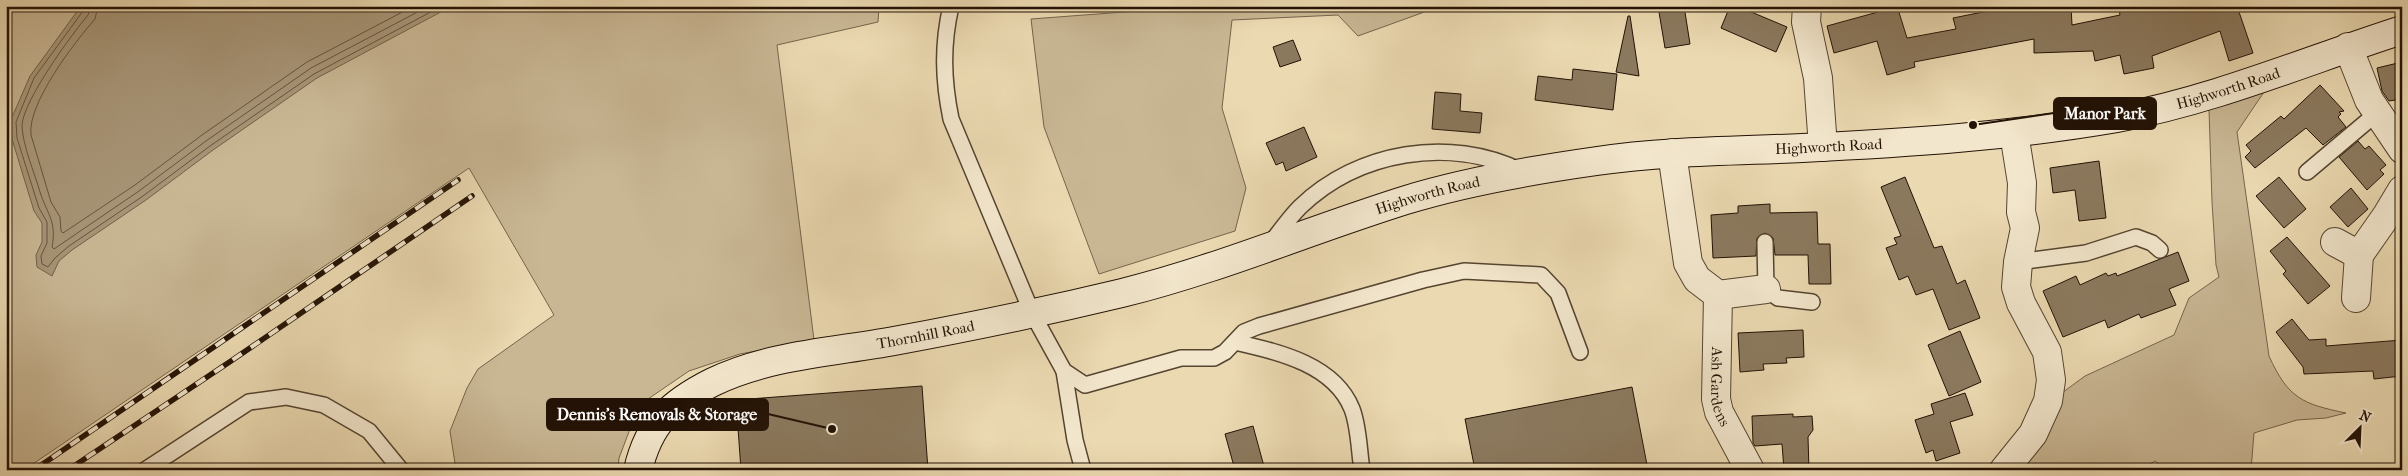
<svg xmlns="http://www.w3.org/2000/svg" width="2408" height="476" font-family="'IM FELL French Canon',serif">
  <style>
    .green { fill: #c9b794; stroke: #76644c }
    .water { fill: #a79577; stroke: #726149 }
    .lines { fill: none; stroke-linecap: round; stroke-linejoin: round }
    .shore { stroke: #65543e; stroke-width: 1 }
    .building { fill: #8b795e; stroke: #231205 }
    .lane-casing { stroke: #554430; stroke-width: 18 }
    .street-casing { stroke: #554430; stroke-width: 30 }
    .secondary-casing { stroke: #231205; stroke-width: 30 }
    .lane { stroke: #f2e6cc; stroke-width: 15 }
    .street { stroke: #f2e6cc; stroke-width: 28 }
    .secondary { stroke: #f2e6cc; stroke-width: 28 }
    .rail-casing { stroke: #231205; stroke-width: 5.5 }
    .rail { stroke: #f2e6cc; stroke-width: 4; stroke-dasharray: 11; stroke-linecap: butt }
    .labels { text-anchor: middle; dominant-baseline: central; stroke-width: 4; stroke-linejoin: round; paint-order: stroke }
    .street-label { font-size: 15px; fill: #231205; stroke: #f2e6cc }
    .leader { fill: none; stroke: #231205; stroke-width: 2 }
    .callout-dot { fill: #231205; stroke: #f2e6cc; stroke-width: 2 }
    .callout { fill: #231205; stroke: #231205; stroke-width: 2 }
    .callout-label { font-size: 16px; text-anchor: middle; font-weight: bold; fill: #fff }
  </style>
  <rect width="100%" height="100%" fill="#ebd9b1"/>
  <filter id="stains"><feTurbulence type="fractalNoise" baseFrequency=".004" numOctaves="4"/><feColorMatrix values="0 0 0 0 .2 0 0 0 0 .09 0 0 0 0 .02 0 0 0 .5 -.17"/></filter>
  <radialGradient id="worn" r=".72"><stop offset=".6" stop-color="#630" stop-opacity="0"/><stop offset="1" stop-color="#630" stop-opacity=".3"/></radialGradient>
  <g class="green">
    <path d="M6 6H879L878 22 777 45 814 340 740 354 689 371 648 399 630 429 619 458 618 470H456L450 431 467 388 478 369 554 315 469 168 24 470H6Z"/>
    <path d="M1165 6H1441L1358 36 1338 15 1232 20 1222 108 1246 188 1235 231 1099 274 1044 127 1031 19 1164 9Z"/>
    <path d="M2264 92 2237 132 2269 356C2288 398 2302 404 2346 413L2326 418 2297 420 2254 433 2251 470H2166L2155 461 2140 470H2015L2055 398 2085 376 2174 335 2189 298 2219 277 2216 265 2212 202 2209 109Z"/>
  </g>
  <path class="water" d="M81 6H452L317 78 213 150 146 200 72 250 59 261 52 276 37 267 36 255 42 242V223L34 211 12 139 10 122 30 76Z"/>
  <g class="lines">
    <g class="shore">
      <path d="M84 6 83 11 34 78 16 122 17 138 39 208 47 222V243L41 256 42 264 48 267 55 258 69 246 143 196 210 146 314 74 442 6"/>
      <path d="M91 6 88 15C72 34 22 102 22 126 23 147 34 171 40 192 47 214 57 221 52 247L54 249 139 191 206 141 311 68 429 6"/>
      <path d="M98 6 95 19C74 43 27 104 31 135L51 202 60 217 61 231 63 233 135 185 202 135 307 62 414 6"/>
    </g>
  </g>
  <g class="building">
    <path d="M1658 6H1684L1690 44 1665 48Z"/>
    <path d="M1730 6H1737L1787 27 1776 52 1721 28Z"/>
    <path d="M1876 6H1897L1907 38 1956 29 1953 18 2013 6H2071L2072 25 2120 15 2118 6H2237L2253 53 2229 61 2220 31 2152 56 2154 68 2124 74 2120 55 2095 61 2093 51 2034 53V39L1914 62 1915 67 1887 75 1877 41 1834 53 1827 26 1878 12Z"/>
    <path d="M1628 16H1630L1639 76 1616 72Z"/>
    <path d="M1293 40 1301 60 1280 67 1273 47Z"/>
    <path d="M2402 62V99L2389 101 2382 91 2377 68Z"/>
    <path d="M1573 69 1617 74 1613 110 1535 100 1538 76 1572 80Z"/>
    <path d="M2320 85 2344 111 2339 112 2341 114 2338 117 2346 127 2323 145 2306 128 2255 168 2245 157 2251 151 2246 145 2281 116 2284 119Z"/>
    <path d="M1435 92 1461 94 1460 111 1482 113 1480 133 1432 129Z"/>
    <path d="M1304 127 1317 157 1286 171 1283 162 1276 165 1266 143Z"/>
    <path d="M2358 141 2365 149 2369 146 2386 165 2380 170 2384 174 2367 190 2339 157Z"/>
    <path d="M2099 161 2106 218 2079 221 2075 190 2053 193 2050 168Z"/>
    <path d="M1905 177 1934 248 1942 246 1957 284 1965 280 1980 318 1949 330 1933 289 1916 295 1908 276 1899 280 1886 248 1897 244 1894 238 1901 236 1881 187Z"/>
    <path d="M2279 177 2306 209 2284 228 2256 196Z"/>
    <path d="M2351 188 2368 209 2348 227 2330 207Z"/>
    <path d="M1770 204V213L1817 212 1818 244H1830L1831 284H1809L1808 255H1775L1773 238 1765 233 1757 238 1756 256 1713 258 1711 215 1738 213V206Z"/>
    <path d="M2287 237 2330 286 2308 304 2283 274 2286 271 2270 251Z"/>
    <path d="M2178 252 2189 281 2169 289 2176 305 2141 318 2139 314 2108 328 2105 320 2063 337 2043 291 2076 276 2080 285 2106 273 2108 276 2116 273 2117 276Z"/>
    <path d="M2292 319 2309 340 2326 339V346L2402 340V376L2374 379 2373 371 2304 374 2303 367 2276 332Z"/>
    <path d="M1803 330 1804 357 1786 358 1787 363 1763 364 1764 370 1740 372 1738 333Z"/>
    <path d="M1960 331 1981 382 1949 396 1928 345Z"/>
    <path d="M922 386 928 470H741L736 400Z"/>
    <path d="M1632 387 1648 470H1475L1465 419Z"/>
    <path d="M1965 393 1973 415 1950 422 1960 453 1936 461 1933 450 1926 453 1915 420 1934 414 1931 404Z"/>
    <path d="M1793 414V417L1812 416 1813 430 1808 437 1809 470H1784L1782 444 1755 446 1753 443 1752 416Z"/>
    <path d="M1253 426 1265 470H1235L1225 434Z"/>
  </g>
  <g class="lines">
    <g class="lane-casing">
      <g id="lane">
        <path d="M951 6C942 45 943 80 951 119L1032 313 1064 371 1085 385 1181 358H1214L1225 352 1244 332 1259 326 1423 280 1464 271 1541 275 1558 293 1580 352"/>
        <path d="M2307 172 2377 113"/>
        <path d="M1765 242 1766 289 1778 298 1812 302"/>
        <path d="M1271 243C1280 231 1289 218 1300 207 1358 151 1450 136 1521 171"/>
        <path d="M2018 262 2086 253 2136 237 2152 243 2160 250"/>
        <path d="M1235 342C1278 352 1334 364 1352 409 1359 427 1359 451 1362 470"/>
        <path d="M1064 371 1075 440 1083 470"/>
        <path d="M145 470 249 402 286 397 324 405 369 431 401 470"/>
      </g>
    </g>
    <g class="street-casing">
      <g id="street">
        <path d="M1807 6 1806 22 1818 78 1823 147"/>
        <path d="M2348 47 2369 100 2402 149"/>
        <path id="s1" d="M1672 153 1688 263 1697 279 1718 295 1716 399 1719 412 1750 470"/>
        <path d="M2335 242 2359 255 2387 215 2402 190"/>
        <path d="M1718 295 1766 289"/>
        <path d="M2356 298 2359 255"/>
        <path d="M2004 470 2033 434 2048 401 2051 380 2047 352 2021 303 2016 287 2018 262 2025 228 2021 212 2022 183 2014 133"/>
      </g>
    </g>
    <g class="secondary-casing">
      <g id="secondary">
        <path id="s2" d="M638 470C649 423 671 403 713 382 769 355 834 352 894 341 970 327 1047 311 1122 293 1219 269 1310 230 1406 200 1468 181 1533 170 1597 161 1664 151 1734 151 1802 148 1907 143 2013 136 2117 118 2215 100 2308 60 2402 30"/>
      </g>
    </g>
    <use href="#lane" class="lane"/>
    <use href="#street" class="street"/>
    <use href="#secondary" class="secondary"/>
    <g class="rail-casing">
      <g id="rail">
        <path d="M34 470 458 180"/>
        <path d="M68 470 231 361 472 196"/>
      </g>
    </g>
    <use href="#rail" class="rail"/>
  </g>
  <g class="labels">
    <g class="street-label">
      <text stroke="none"><textPath href="#s2" startOffset="1671">Highworth Road</textPath></text>
      <text stroke="none"><textPath href="#s2" startOffset="1266">Highworth Road</textPath></text>
      <text stroke="none"><textPath href="#s2" startOffset="861">Highworth Road</textPath></text>
      <text stroke="none"><textPath href="#s2" startOffset="339">Thornhill Road</textPath></text>
      <text stroke="none"><textPath href="#s1" startOffset="248">Ash Gardens</textPath></text>
    </g>
  </g>
  <path class="leader" d="M1973 125L2054 113M832 429L768 414"/>
  <g class="callout-dot">
    <circle cx="1973" cy="125" r="5"/>
    <circle cx="832" cy="429" r="5"/>
  </g>
  <g class="callout">
    <rect x="2054" y="98" width="102" height="31" rx="5"/>
    <rect x="547" y="399" width="221" height="31" rx="5"/>
  </g>
  <g class="callout-label">
    <text x="2105" y="119">Manor Park</text>
    <text x="657" y="420">Dennis's Removals &amp; Storage</text>
  </g>
  <rect width="2408" height="476" fill="none" stroke="#ebd9b1" stroke-width="25"/>
  <rect x="8" y="8" width="2393" height="461" fill="none" stroke="#231205" stroke-width="2.5"/>
  <rect x="12" y="12" width="2383" height="451" fill="none" stroke="#231205"/>
  <g transform="translate(2360 428) rotate(24)" stroke="#f2e6cc" stroke-width="4" paint-order="stroke">
  <path d="M0-4L9 19L0 12L-9 19Z" fill="#231205"/>
  <text y="-8" font-size="14" font-weight="bold" text-anchor="middle" fill="#231205">N</text>
  </g>
  <rect width="100%" height="100%" filter="url(#stains)"/>
  <rect width="100%" height="100%" fill="url(#worn)"/>
</svg>
